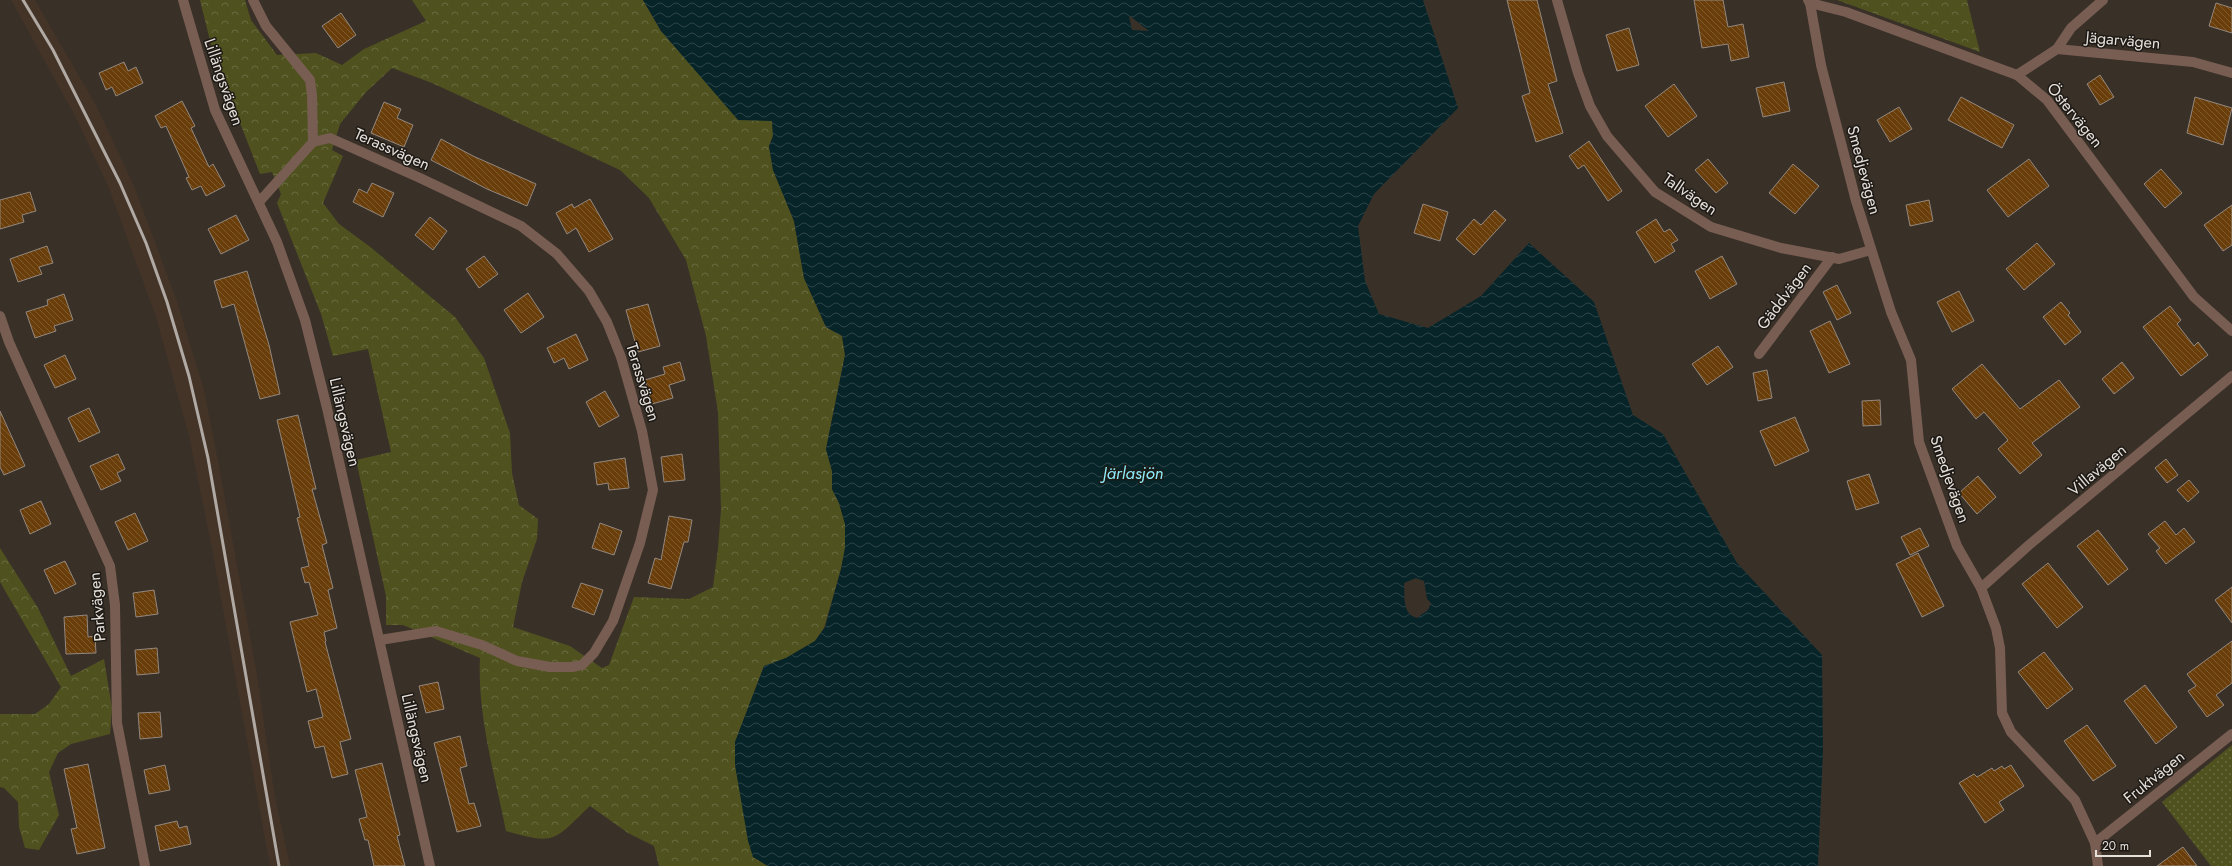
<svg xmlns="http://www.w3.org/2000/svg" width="2232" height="866" font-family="Jost,sans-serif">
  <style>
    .built { fill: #433427 }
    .grass { fill: url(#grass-dots) }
    .forest { fill: url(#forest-crowns); fill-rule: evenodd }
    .water { fill: url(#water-waves); fill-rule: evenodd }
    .building { fill: url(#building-back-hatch); stroke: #93887f }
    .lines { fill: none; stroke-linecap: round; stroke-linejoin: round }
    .minor { stroke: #785d52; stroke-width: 10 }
    .rail { stroke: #b1aaa4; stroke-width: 3 }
    .labels { text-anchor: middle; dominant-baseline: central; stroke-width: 3; stroke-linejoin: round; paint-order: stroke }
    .street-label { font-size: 16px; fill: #e6e0da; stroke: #1d1915 }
    .water-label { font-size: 17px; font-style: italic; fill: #8cedfb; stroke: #1d1915 }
  </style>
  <defs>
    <pattern id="grass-dots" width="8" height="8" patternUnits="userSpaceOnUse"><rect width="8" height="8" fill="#4f521f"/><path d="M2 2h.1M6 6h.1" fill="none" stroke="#686b3f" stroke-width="1.8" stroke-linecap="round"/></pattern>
    <pattern id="forest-crowns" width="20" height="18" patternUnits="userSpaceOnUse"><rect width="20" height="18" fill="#4f521f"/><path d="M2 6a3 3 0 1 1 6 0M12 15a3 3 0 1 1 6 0" fill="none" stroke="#686b3f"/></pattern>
    <pattern id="water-waves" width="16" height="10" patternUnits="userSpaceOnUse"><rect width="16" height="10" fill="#072428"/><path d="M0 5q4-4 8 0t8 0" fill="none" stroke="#2b4447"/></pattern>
    <pattern id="building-back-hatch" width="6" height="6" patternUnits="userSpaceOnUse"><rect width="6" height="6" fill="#6a3e0a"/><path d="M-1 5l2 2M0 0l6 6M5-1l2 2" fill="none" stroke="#7f5a2d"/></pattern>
  </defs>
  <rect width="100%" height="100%" fill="#393028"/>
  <path class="built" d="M11 0H35L97 107 134 186 177 301 204 390 219 466 257 675 274 791 290 866H270L211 544 189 436 156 317 108 186 75 116Z"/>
  <path class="grass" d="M2232 745V866H2211L2162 802Z"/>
  <g class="forest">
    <path d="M200 0H245L251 20 277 55 316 53 342 65 364 49 426 21 412 0H643L661 31 772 121 773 136 769 146 773 170 794 221 804 278 826 327 842 336 845 355 826 449 832 471V489L839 503 845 524V548L841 569 824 628 815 641 786 658 764 666 735 742V765L753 857 768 866H659L654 846 628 833 590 806C554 840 556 846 506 831 495 776 477 714 480 658L403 625H386V596L356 460 391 452 368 349 333 356 321 314 277 203 281 194 272 172 260 174 214 57ZM392 68 432 83 620 170 649 198 686 260 706 336 718 412 721 509 718 549 713 587 689 599 634 597 609 665 602 668 570 646 513 627 522 582 537 539 538 519 519 505 512 473 510 433 484 358 455 317 369 246 339 224 323 203 343 156 332 150 340 124 366 92Z"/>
    <path d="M1837 0H1967L1980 52Z"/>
    <path d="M0 548 38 608 71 676 104 659 112 708 110 734 71 744 58 753 49 772 59 815 39 850 25 848 19 827 18 802 4 788 0 787V714H35L49 704 61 687 0 582Z"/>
  </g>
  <path class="water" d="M643 0H1423L1458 108 1374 194 1358 226 1365 281 1379 314 1428 328 1481 296 1529 243 1594 302 1633 415 1663 434 1737 563 1822 655 1823 751 1818 866H768L753 857 748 841 735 765V742L764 666 786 658 815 641 825 627 841 569 845 548V524L839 503 832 489V471L826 449 845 355 842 336 826 327 804 278 794 221 773 170 769 146 773 136 772 121 738 120 661 31ZM1129 16H1130L1149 31 1132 30ZM1416 578 1424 581 1427 599 1431 603 1428 610 1417 618C1402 614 1405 597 1404 583Z"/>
  <g class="building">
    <path d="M1507 0H1537L1557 81 1548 84 1563 133 1536 142 1522 96 1530 93Z"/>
    <path d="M1694 0H1723L1728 27 1743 24 1749 57 1731 61 1728 44 1702 48Z"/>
    <path d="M2216 3 2232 8V33L2209 26Z"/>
    <path d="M341 13 356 35 338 48 322 26Z"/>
    <path d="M1629 28 1639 65 1617 71 1606 35Z"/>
    <path d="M124 62 128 71 136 67 143 83 116 96 112 87 106 90 99 73Z"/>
    <path d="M2100 75 2114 97 2100 105 2087 84Z"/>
    <path d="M1784 82 1790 111 1763 117 1756 88Z"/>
    <path d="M1674 84 1697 116 1668 137 1645 106Z"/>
    <path d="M1961 97 2014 125 2002 148 1948 120Z"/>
    <path d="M2195 97 2232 108 2223 145 2187 133Z"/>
    <path d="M182 101 195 126 191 128 209 167 213 164 225 186 206 196 201 186 192 190 186 178 189 177 166 126 161 128 155 116Z"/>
    <path d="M384 102 401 109 397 118 413 125 404 147 371 133Z"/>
    <path d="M1899 107 1912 129 1890 142 1877 120Z"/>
    <path d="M441 139 473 156 536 184 527 206 487 189 431 160Z"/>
    <path d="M1589 141 1622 191 1608 201 1584 165 1578 169 1569 156Z"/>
    <path d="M1708 159 1728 183 1716 193 1695 170Z"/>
    <path d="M2029 159 2049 186 2008 217 1987 190Z"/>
    <path d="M1793 164 1819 186 1795 214 1769 193Z"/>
    <path d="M2161 169 2182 193 2165 208 2144 184Z"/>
    <path d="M372 183 394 193 383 217 353 202 359 189 367 193Z"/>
    <path d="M30 192 36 211 22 215 24 222 0 229V200Z"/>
    <path d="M590 199 613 239 589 252 576 228 567 234 556 213 572 204 574 208Z"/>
    <path d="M1929 200 1933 221 1910 226 1906 205Z"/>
    <path d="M1423 204 1448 212 1440 241 1414 233Z"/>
    <path d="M2232 205V245L2223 251 2204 225Z"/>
    <path d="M1495 210 1506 220 1474 255 1456 239 1474 219 1481 225Z"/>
    <path d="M236 215 249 240 221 254 208 229Z"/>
    <path d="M430 217 447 231 433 250 415 235Z"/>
    <path d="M1656 219 1664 232 1670 229 1678 240 1671 244 1675 251 1655 263 1636 232Z"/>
    <path d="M2037 243 2055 264 2024 290 2006 269Z"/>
    <path d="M47 246 53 263 39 267 42 274 18 282 10 259Z"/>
    <path d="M484 256 498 274 479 288 466 269Z"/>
    <path d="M1722 256 1737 284 1710 299 1695 271Z"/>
    <path d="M247 271 269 345 280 394 260 399 234 304 222 308 214 281Z"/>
    <path d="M1837 285 1851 313 1837 320 1823 292Z"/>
    <path d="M1959 291 1974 321 1952 332 1937 302Z"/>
    <path d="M528 293 544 317 521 333 504 310Z"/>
    <path d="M64 294 73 320 54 326 56 331 35 338 26 312 48 305 47 300Z"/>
    <path d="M2061 302 2070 313 2068 315 2081 332 2065 345 2043 317Z"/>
    <path d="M648 304 660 346 638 352 626 310Z"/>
    <path d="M2170 306 2181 320 2177 324 2194 346 2198 342 2208 355 2181 376 2143 327Z"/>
    <path d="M1830 321 1850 364 1829 373 1810 331Z"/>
    <path d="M576 334 588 360 569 369 564 358 554 363 547 348Z"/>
    <path d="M1718 346 1733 367 1707 385 1692 364Z"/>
    <path d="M65 355 76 379 55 388 44 365Z"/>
    <path d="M680 362 685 380 669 385 673 398 652 404 645 380 665 374 663 367Z"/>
    <path d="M2122 362 2134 378 2114 394 2102 379Z"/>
    <path d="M1982 364 2020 409 2059 380 2080 407 2032 443 2042 455 2020 474 1998 449 2008 440 1984 412 1976 419 1952 389Z"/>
    <path d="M1767 370 1772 398 1758 401 1753 373Z"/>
    <path d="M605 391 619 416 599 427 586 402Z"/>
    <path d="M1880 400 1881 425 1863 426 1862 401Z"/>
    <path d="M89 408 100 432 79 442 68 418Z"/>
    <path d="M0 411 25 466 4 475 0 467Z"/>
    <path d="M298 415 316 489H312L327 543 322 545 333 588 328 590 337 628 324 632 326 641 325 642 351 739 340 742 348 774 332 778 324 746 315 748 308 721 323 717 316 689 307 692 290 622 318 615 309 582 305 583 301 568 309 566 297 518 300 517 277 420Z"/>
    <path d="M1795 417 1809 451 1775 466 1760 431Z"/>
    <path d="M118 454 125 469 117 473 121 481 101 490 90 466Z"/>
    <path d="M682 454 685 480 664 482 661 457Z"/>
    <path d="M625 458 629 488 609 490 608 483 597 485 594 463Z"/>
    <path d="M2166 459 2178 475 2167 483 2155 468Z"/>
    <path d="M1869 474 1879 503 1856 510 1847 481Z"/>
    <path d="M1978 476 1996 497 1977 514 1959 493Z"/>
    <path d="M2189 480 2199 492 2188 502 2177 490Z"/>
    <path d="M41 501 51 524 30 534 20 510Z"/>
    <path d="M135 513 148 541 128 550 115 522Z"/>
    <path d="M669 516 692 520 688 542H684L671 589 648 583 655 558 661 560Z"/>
    <path d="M2165 521 2176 535 2184 528 2195 542 2166 564 2156 551 2160 548 2148 534Z"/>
    <path d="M600 523 622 531 614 555 592 548Z"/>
    <path d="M1920 528 1929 546 1910 555 1901 537Z"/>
    <path d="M2098 530 2128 569 2108 585 2077 546Z"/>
    <path d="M1918 553 1944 606 1922 617 1896 564Z"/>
    <path d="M65 561 76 584 55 594 44 570Z"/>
    <path d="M2048 563 2083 607 2057 628 2022 584Z"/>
    <path d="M581 583 603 590 594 615 572 607Z"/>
    <path d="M2232 587V623L2215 600Z"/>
    <path d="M154 590 158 614 136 617 133 593Z"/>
    <path d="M87 615 88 637 95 636 96 653 66 654 64 617Z"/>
    <path d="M2232 641V683L2216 695 2224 705 2207 717 2188 691 2196 686 2187 674Z"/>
    <path d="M157 648 159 673 137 675 135 650Z"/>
    <path d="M2044 652 2073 689 2047 709 2018 672Z"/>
    <path d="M438 682 444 709 426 713 419 686Z"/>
    <path d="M2145 685 2177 727 2156 744 2124 701Z"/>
    <path d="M160 712 162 737 140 739 138 713Z"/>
    <path d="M2087 725 2116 766 2093 781 2064 741Z"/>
    <path d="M460 736 467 766 460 768 469 804 474 803 481 826 457 832 434 743Z"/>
    <path d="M382 763 400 835 397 836 405 866H374L368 840H365L359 819 367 817 355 770Z"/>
    <path d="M88 764 105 848 77 854 71 829 77 828 64 769Z"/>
    <path d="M165 765 170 790 149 794 144 770Z"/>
    <path d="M2011 765 2024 786 1999 802 2004 810 1985 823 1959 783 1974 774 1977 777 1992 768 1994 771 2002 766 2004 769Z"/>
    <path d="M177 821 179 828 187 826 191 844 160 851 155 826Z"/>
    <path d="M2183 847 2197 866H2157Z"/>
  </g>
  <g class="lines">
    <g class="minor">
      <path d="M183 0 215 110 277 242 305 320 327 408 430 866"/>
      <path d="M253 0 266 26 310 80 312 95 313 142"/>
      <path d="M1557 0 1578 73 1590 106 1607 136 1655 192 1711 227 1781 248 1839 259 1871 250"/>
      <path d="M1808 0 1810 3 1846 12 2017 75 2047 100 2194 297 2232 331"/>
      <path d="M1810 3 1821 65 1856 201 1891 312 1911 360 1919 442 1957 546 1981 588 1996 628 2000 648 2002 713 2011 732 2075 800 2095 843 2098 866"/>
      <path d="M2057 49 2071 28 2103 0"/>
      <path d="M2017 75 2057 49 2193 62 2232 73"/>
      <path d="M259 202 313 142 330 138 420 178 521 226 557 254 589 291 607 322 621 357 642 431 653 490 640 543 613 621 594 653 582 665 572 667H550L517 661 482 645 436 631 380 640"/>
      <path d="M0 316 9 342 110 566 115 605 117 723 145 866"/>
      <path d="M1759 354 1832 257"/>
      <path d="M1981 588 2029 545 2232 376"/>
      <path d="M2095 843 2232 734"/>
    </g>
    <path class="rail" d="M23 0 53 50 120 183 146 243 167 302 189 376 208 458 279 866"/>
  </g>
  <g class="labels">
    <g class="street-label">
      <text transform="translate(2123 40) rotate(5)">Jägarvägen</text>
      <text transform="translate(224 82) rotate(71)">Lillängsvägen</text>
      <text transform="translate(2075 115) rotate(51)">Östervägen</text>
      <text transform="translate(392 149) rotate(24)">Terassvägen</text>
      <text transform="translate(1864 170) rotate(75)">Smedjevägen</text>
      <text transform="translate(1690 194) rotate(34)">Tallvägen</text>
      <text transform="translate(1784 296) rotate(-53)">Gäddvägen</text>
      <text transform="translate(643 382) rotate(73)">Terassvägen</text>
      <text transform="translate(345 422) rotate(77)">Lillängsvägen</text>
      <text transform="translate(2097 470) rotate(-40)">Villavägen</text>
      <text transform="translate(1950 479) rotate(71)">Smedjevägen</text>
      <text transform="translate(97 607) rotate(-95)">Parkvägen</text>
      <text transform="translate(417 738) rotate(77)">Lillängsvägen</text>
      <text transform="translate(2154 777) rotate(-39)">Fruktvägen</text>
    </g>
    <g class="water-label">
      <text x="1133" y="473">Järlasjön</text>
    </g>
  </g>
  <path d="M2096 850v6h54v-6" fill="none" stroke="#e6e0da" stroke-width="2"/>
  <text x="2102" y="850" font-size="12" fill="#e6e0da" stroke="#1d1915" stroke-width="3" paint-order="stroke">20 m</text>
</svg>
